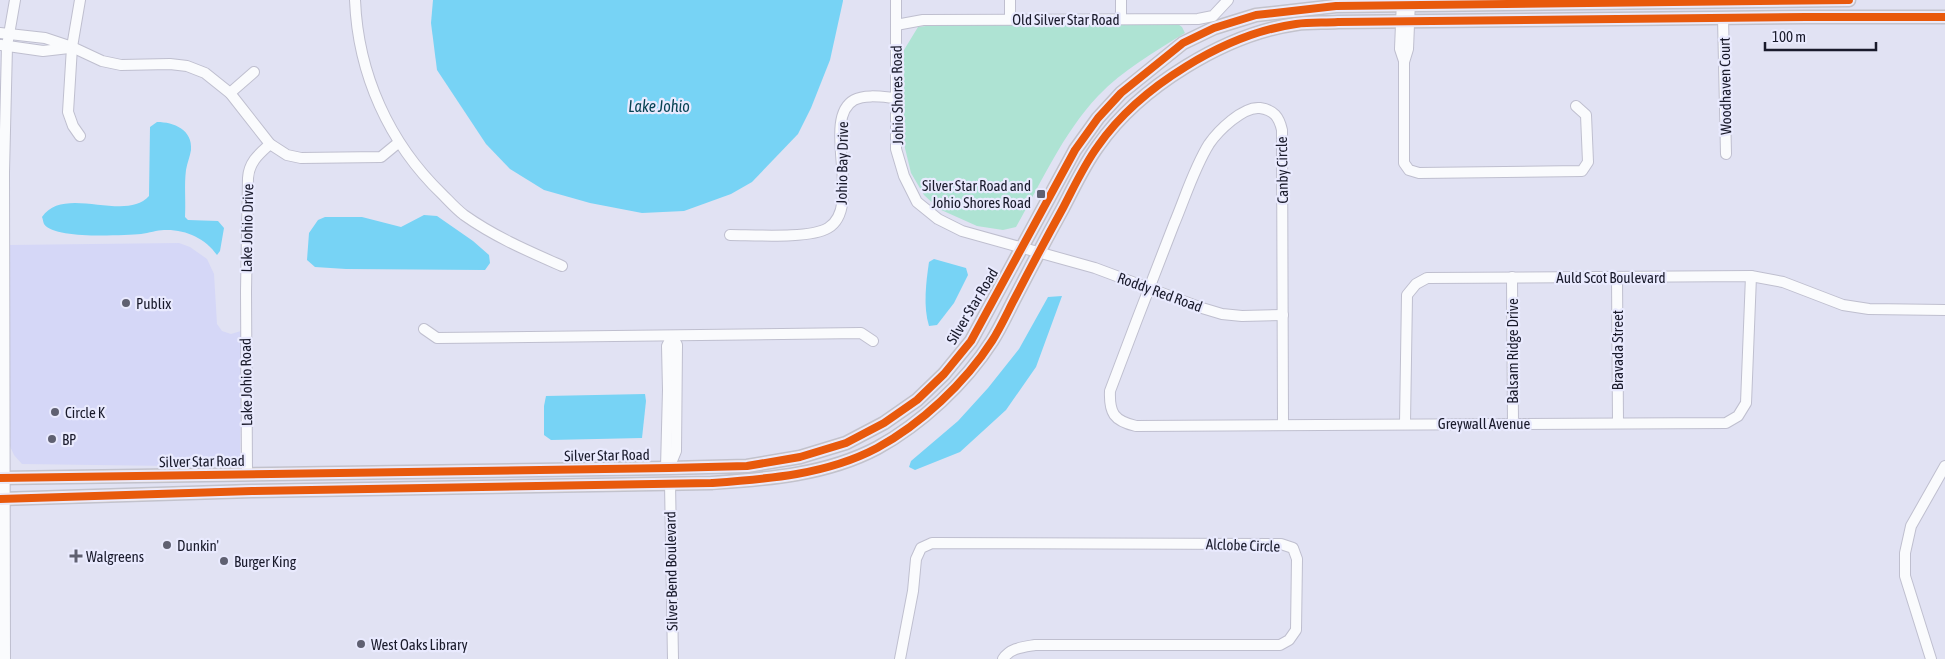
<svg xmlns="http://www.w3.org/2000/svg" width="1945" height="659" font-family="'Asap Condensed',sans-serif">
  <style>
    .built { fill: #d5d7f7 }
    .green { fill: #aee3d3 }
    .water { fill: #77d3f5 }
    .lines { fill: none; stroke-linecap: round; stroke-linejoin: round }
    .minor-casing { stroke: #bfbfcf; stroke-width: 12 }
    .major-casing { stroke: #c2c2cc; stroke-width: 15 }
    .minor { stroke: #fafbfd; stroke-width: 10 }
    .major { stroke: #f0e9e8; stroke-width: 12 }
    .cycleway-casing { stroke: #e9eafe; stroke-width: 11 }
    .cycleway { stroke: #e8590c; stroke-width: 8 }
    .poi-dot { fill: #5f6071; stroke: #e9eafe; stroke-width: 2 }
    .labels { text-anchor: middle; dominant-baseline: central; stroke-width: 4.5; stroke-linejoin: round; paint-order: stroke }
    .street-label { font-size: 15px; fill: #191a2b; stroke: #e9eafe }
    .poi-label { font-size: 15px; fill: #191a2b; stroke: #e9eafe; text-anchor: start }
    .water-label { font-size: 16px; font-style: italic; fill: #074253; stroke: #e9eafe }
  </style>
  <rect width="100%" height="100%" fill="#e1e2f3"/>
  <path class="built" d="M179 243 190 247 207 259 214 274 217 324 222 331 231 334 241 331 240 465 171 466 22 464 14 455 9 444 8 245Z"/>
  <path class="green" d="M1175 22 1182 27 1185 33C1154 52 1123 70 1098 96 1063 133 1041 183 1016 227L1003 230 977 226 939 209 924 195 911 173 904 144V50L918 27 934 25Z"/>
  <g class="water">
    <path d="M433 0H843V1L830 60 811 108 798 134 752 182 731 194 684 211 642 213 590 203 544 190 510 169 486 144 437 70 431 23Z"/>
    <path d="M157 122C174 122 193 130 191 150 190 157 187 163 186 170 184 185 186 201 185 217L188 220 218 221 224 228 220 251 217 255C205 238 185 229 164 230 157 230 149 233 141 234 123 235 55 240 44 224 43 222 43 219 42 217 64 184 125 223 149 196L150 127Z"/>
    <path d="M424 215 437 216 473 241 489 255 490 263 485 270 346 269 315 267 307 260 309 233 318 220 325 217H362L401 227Z"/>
    <path d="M934 259 966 268 968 275 954 303 937 325 929 326C923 307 926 282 929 262Z"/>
    <path d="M1062 296 1036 367 1006 410 960 452 915 470 909 467 911 461 958 421 988 388 1019 349 1048 297Z"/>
    <path d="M645 394 646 401 642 438 551 440 544 435V406L546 396Z"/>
  </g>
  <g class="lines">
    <g class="minor-casing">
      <g id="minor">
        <path d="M80 0 72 47 68 112 73 126 80 136"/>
        <path d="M355 0C358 74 389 143 442 194 449 201 456 209 464 215 495 237 528 251 562 266"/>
        <path d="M896 0V149L904 176 917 202 938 219 962 231 1095 268 1202 308 1222 314 1242 316 1283 315"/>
        <path d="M1010 0V19"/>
        <path d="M1121 0V18"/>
        <path d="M1402 0 1400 49 1404 61"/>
        <path d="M1410 0 1408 49 1404 62V163L1409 170 1419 173 1582 171 1588 162 1586 115 1576 106"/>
        <path d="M1723 18 1726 154"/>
        <path d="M896 25 923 20 1198 19 1213 16 1228 0"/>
        <path d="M0 33 45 38 72 47 102 61 121 65 170 64 187 66 205 73 230 93 270 144 287 155 301 158 381 157 398 143"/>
        <path d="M1 45 43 51 69 48"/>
        <path d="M230 93 254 72"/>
        <path d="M730 235C753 235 810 239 828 228 864 207 820 119 854 100 865 94 883 97 895 98"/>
        <path d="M1512 277 1513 424"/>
        <path d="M1617 277 1618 423"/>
        <path d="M424 329 437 338 861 333 873 341"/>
        <path d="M1405 423 1407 295 1416 284 1427 278 1751 276 1783 282 1843 305 1869 309 1945 310"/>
        <path d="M1283 424 1282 130C1279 117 1274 110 1260 108 1243 106 1218 131 1209 144 1194 168 1185 198 1174 224 1152 280 1131 335 1110 391 1109 413 1114 421 1136 426L1726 423 1738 416 1746 403 1751 276"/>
        <path d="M666 468 668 390 667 346 672 336"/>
        <path d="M669 468 676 451 677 345 672 336"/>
        <path d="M247 474 246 291 248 178C249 162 259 154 270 144"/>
        <path d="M670 483 673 659"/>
        <path d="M5 659 4 172 7 46 15 0"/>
        <path d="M900 659 913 591 916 559 921 548 932 543 1281 544 1293 548 1297 559 1296 630 1289 640 1280 645H1035C1023 647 1010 648 1003 659"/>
        <path d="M1931 659 1905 576V553L1911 526 1945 466"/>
      </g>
    </g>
    <g class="major-casing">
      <g id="major">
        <path d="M0 478 669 468 747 466 800 457 846 443 884 423 917 400 944 374 971 341 1075 150 1098 118 1121 93 1183 43 1214 28 1256 15 1336 6 1849 0"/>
        <path d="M0 499 252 491 711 483C767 479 826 475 877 448 921 424 965 383 992 341 1001 327 1008 311 1016 296 1031 267 1047 237 1063 208 1074 187 1084 165 1098 146 1139 87 1225 34 1296 24 1310 22 1324 23 1338 22L1806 17H1945"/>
      </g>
    </g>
    <use href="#minor" class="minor"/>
    <use href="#major" class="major"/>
    <g class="cycleway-casing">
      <g id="cycleway">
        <path d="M0 478 669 468 747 466 800 457 846 443 884 423 917 400 944 374 971 341 1075 150 1098 118 1121 93 1183 43 1214 28 1256 15 1336 6 1849 0"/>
        <path d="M0 499 252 491 711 483C767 479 826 475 877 448 921 424 965 383 992 341 1001 327 1008 311 1016 296 1031 267 1047 237 1063 208 1074 187 1084 165 1098 146 1139 87 1225 34 1296 24 1310 22 1324 23 1338 22L1806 17H1945"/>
      </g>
    </g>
    <use href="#cycleway" class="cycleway"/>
  </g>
  <g class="poi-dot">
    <rect x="1036" y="189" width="10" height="10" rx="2.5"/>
    <circle cx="126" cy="303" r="5"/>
    <circle cx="55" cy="412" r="5"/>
    <circle cx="52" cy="439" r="5"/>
    <circle cx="167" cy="545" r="5"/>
    <path d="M73.5 548.5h5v5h5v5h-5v5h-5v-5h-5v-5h5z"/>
    <circle cx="224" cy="561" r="5"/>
    <circle cx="361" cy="644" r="5"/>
  </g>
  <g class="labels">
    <g class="street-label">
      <text x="1066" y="19">Old Silver Star Road</text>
      <text transform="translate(1725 86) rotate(-91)">Woodhaven Court</text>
      <text transform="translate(897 95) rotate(-91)">Johio Shores Road</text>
      <text transform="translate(842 163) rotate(-89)">Johio Bay Drive</text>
      <text transform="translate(1282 170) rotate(-91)">Canby Circle</text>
      <text transform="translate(247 228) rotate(-89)">Lake Johio Drive</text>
      <text x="1611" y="277">Auld Scot Boulevard</text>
      <text transform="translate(1160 292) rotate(20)">Roddy Red Road</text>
      <text transform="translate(972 306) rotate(-59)">Silver Star Road</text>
      <text transform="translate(1617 350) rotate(-90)">Bravada Street</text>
      <text transform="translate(1512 351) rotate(-90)">Balsam Ridge Drive</text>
      <text transform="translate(246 382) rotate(-91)">Lake Johio Road</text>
      <text x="1484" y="423">Greywall Avenue</text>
      <text transform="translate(607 455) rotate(-1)">Silver Star Road</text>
      <text transform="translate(202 461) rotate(-1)">Silver Star Road</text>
      <text transform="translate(1243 545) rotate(2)">Alclobe Circle</text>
      <text transform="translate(671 571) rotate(-91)">Silver Bend Boulevard</text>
    </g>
    <g class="poi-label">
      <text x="1031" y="185" text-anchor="end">Silver Star Road and<tspan x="1031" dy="17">Johio Shores Road</tspan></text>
      <text x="136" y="303">Publix</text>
      <text x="65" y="412">Circle K</text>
      <text x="62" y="439">BP</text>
      <text x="177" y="545">Dunkin'</text>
      <text x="86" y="556">Walgreens</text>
      <text x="234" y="561">Burger King</text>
      <text x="371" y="644">West Oaks Library</text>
    </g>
    <g class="water-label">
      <text x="659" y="106">Lake Johio</text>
    </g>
  </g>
  <path d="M1765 42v8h111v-8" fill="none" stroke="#191a2b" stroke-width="2.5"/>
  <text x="1772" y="42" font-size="15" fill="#191a2b" stroke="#e9eafe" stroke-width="4" paint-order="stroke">100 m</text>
</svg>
